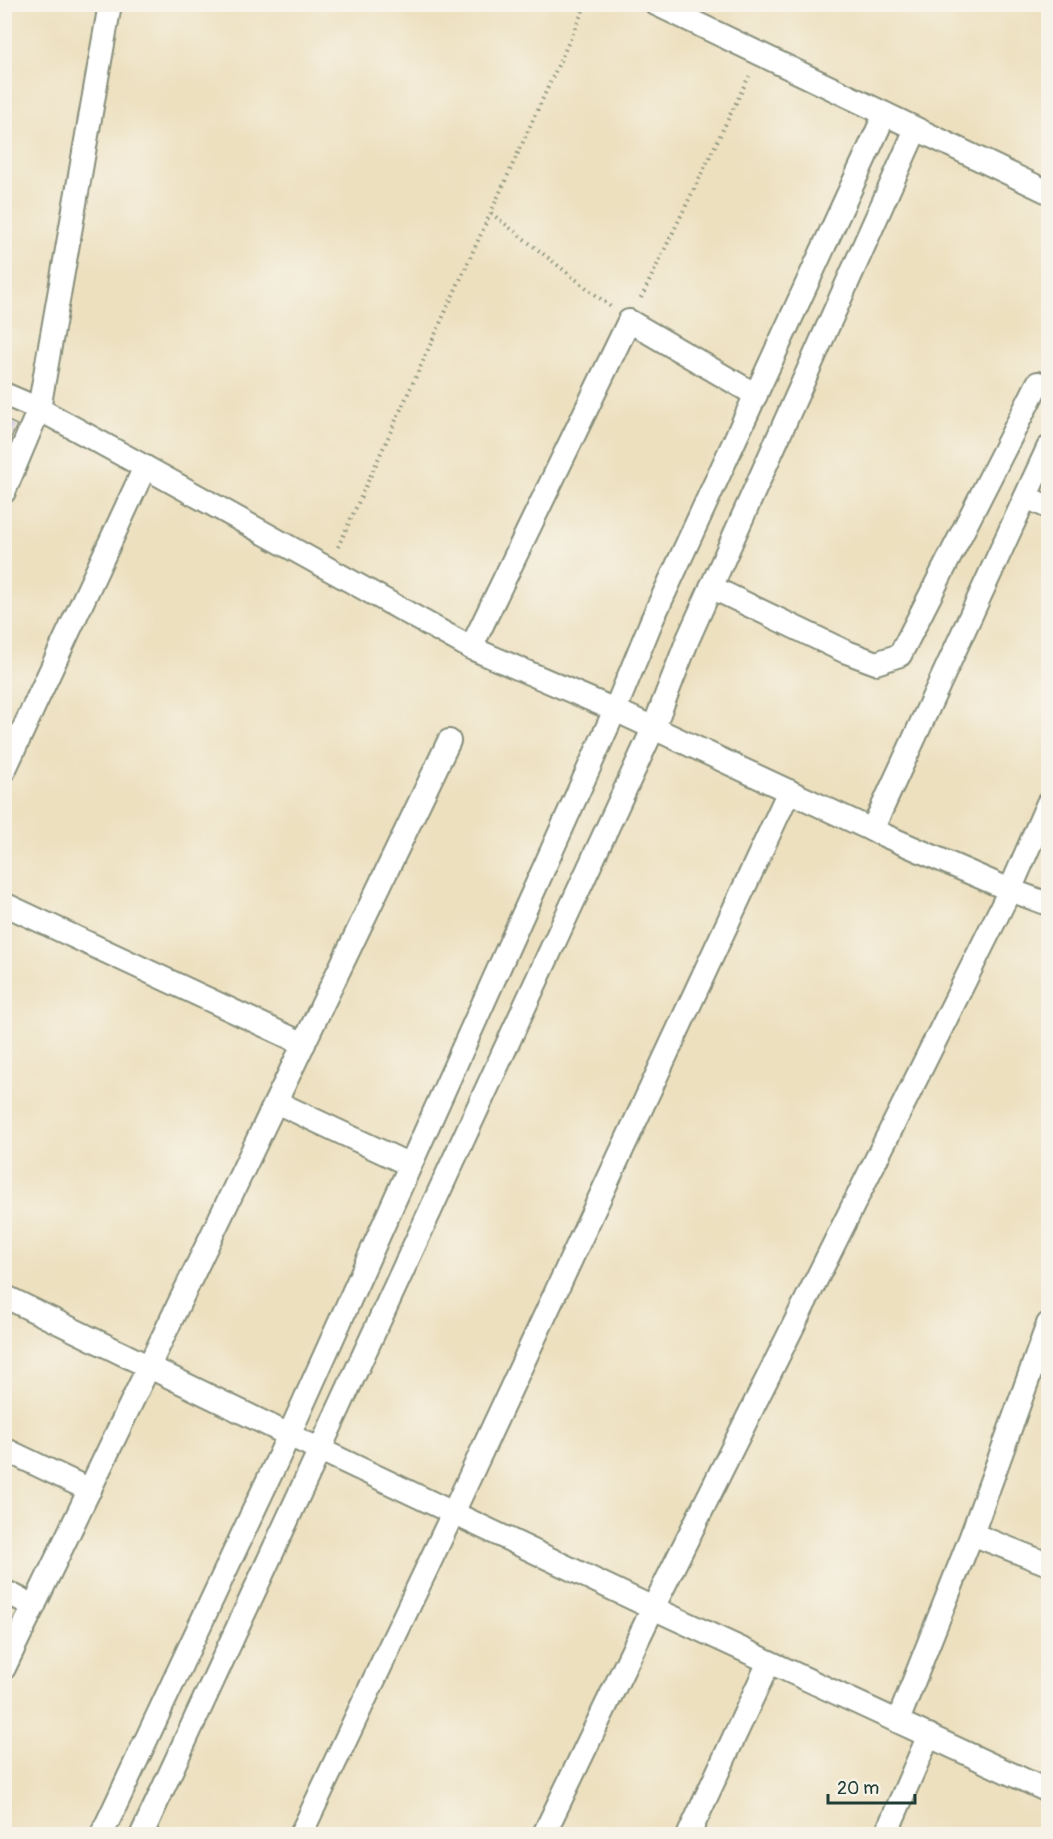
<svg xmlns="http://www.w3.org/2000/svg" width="1053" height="1839" font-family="Pangolin,sans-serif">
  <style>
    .building { fill: #bab1e7 }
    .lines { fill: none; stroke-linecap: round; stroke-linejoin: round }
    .street-casing { stroke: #868e7a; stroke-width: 26 }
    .path { stroke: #868e7a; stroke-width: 4; stroke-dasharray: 1.5 4.5; stroke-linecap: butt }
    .street { stroke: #fff; stroke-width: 22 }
  </style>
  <rect width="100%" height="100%" fill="#f7f3e8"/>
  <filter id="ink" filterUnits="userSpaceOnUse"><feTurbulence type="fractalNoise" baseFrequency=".0167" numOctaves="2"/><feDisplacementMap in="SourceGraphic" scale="12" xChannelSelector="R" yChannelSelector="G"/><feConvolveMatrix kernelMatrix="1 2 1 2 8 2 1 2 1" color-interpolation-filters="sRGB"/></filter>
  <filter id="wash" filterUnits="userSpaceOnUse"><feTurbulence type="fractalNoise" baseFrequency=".008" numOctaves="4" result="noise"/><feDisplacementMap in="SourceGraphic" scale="24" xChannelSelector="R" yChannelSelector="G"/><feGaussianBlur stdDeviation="1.35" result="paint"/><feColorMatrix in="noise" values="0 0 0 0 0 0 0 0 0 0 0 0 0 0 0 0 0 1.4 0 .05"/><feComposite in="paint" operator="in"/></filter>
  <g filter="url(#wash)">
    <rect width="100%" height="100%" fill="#ede0bf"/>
    <g id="blocks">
      <path class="building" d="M4 419 17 425 4 453Z"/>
    </g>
  </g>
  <g filter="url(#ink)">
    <use href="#blocks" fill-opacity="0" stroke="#868e7a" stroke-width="1.5"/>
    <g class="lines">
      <g class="street-casing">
        <g id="street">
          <path d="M656 4 1048 192"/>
          <path d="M4 394 39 409 145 467 471 648 615 710 872 830 1010 890 1048 904"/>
          <path d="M4 492 39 409 110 4"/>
          <path d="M1026 497 1048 507"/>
          <path d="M711 587 844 651 876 663 900 655 1038 383"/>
          <path d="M471 648 629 321 756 395"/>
          <path d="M4 771 145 467"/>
          <path d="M872 830 1048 448"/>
          <path d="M4 904 304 1044"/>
          <path d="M276 1102 410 1165"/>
          <path d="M4 1296 289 1435 653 1608 1048 1791"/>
          <path d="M4 1449 90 1490"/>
          <path d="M972 1534 1048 1564"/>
          <path d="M4 1591 34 1606"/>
          <path d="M4 1668 449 741"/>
          <path d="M898 1721 972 1534 1048 1324"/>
          <path d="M102 1834 289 1435 615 710 652 620 885 114"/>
          <path d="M142 1834 653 729 688 639 916 129"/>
          <path d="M301 1834 453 1513 789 791"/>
          <path d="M544 1834 653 1608 1010 890 1048 803"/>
          <path d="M689 1834 769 1662"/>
          <path d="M886 1834 929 1735"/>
        </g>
      </g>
      <g class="path">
        <path d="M491 213 611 307"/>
        <path d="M641 298 749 76"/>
        <path d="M338 547 586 4"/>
      </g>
      <use href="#street" class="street"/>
    </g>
  </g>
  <rect width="1053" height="1839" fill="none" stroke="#f7f3e8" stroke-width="24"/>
  <path d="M828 1794v9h87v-9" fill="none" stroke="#1f3d34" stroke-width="3"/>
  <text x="837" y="1794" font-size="18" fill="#1f3d34" stroke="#f7f3e8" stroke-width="4.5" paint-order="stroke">20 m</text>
</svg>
